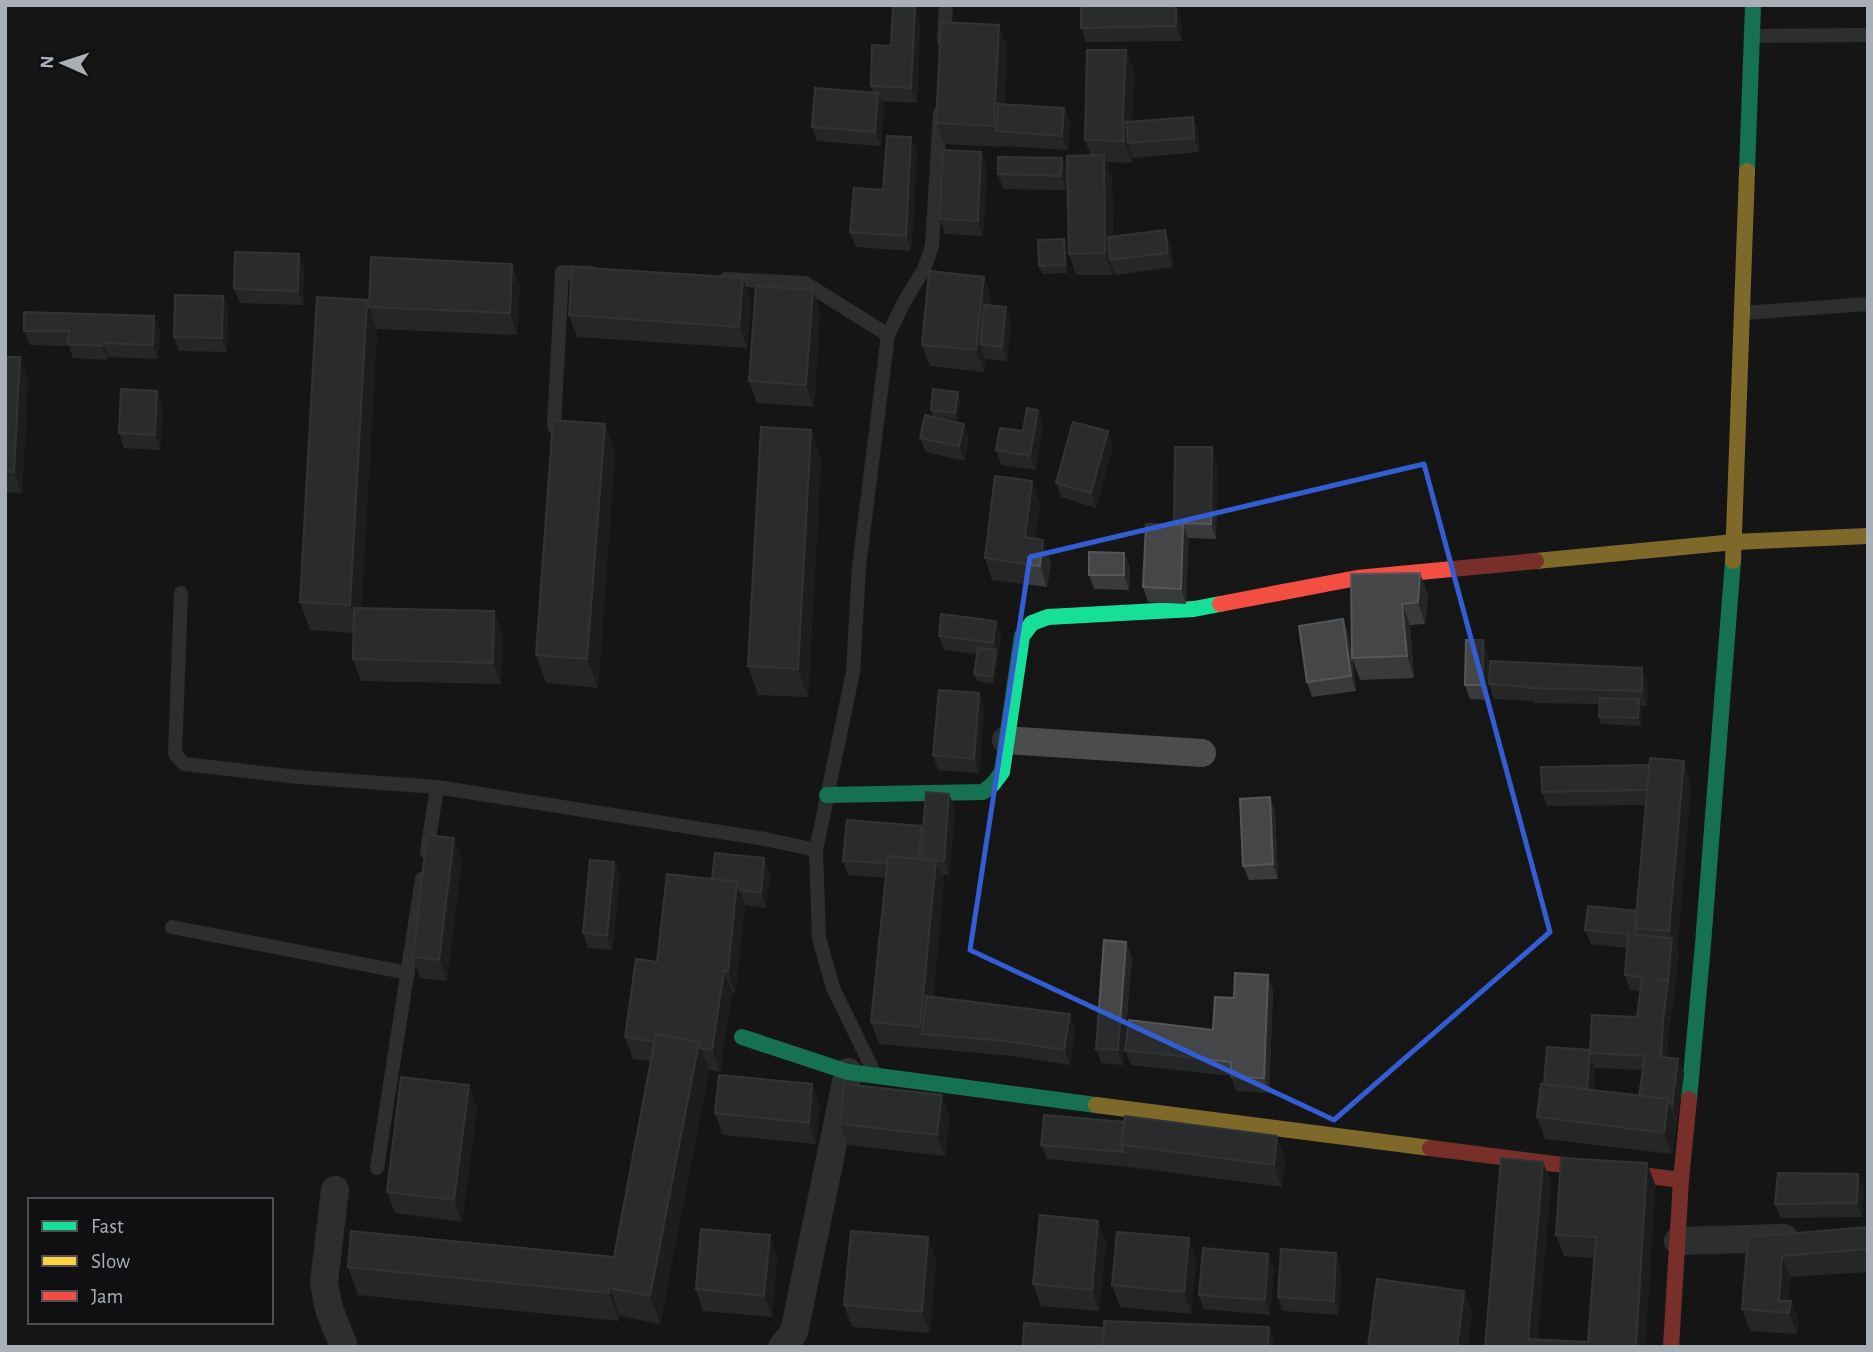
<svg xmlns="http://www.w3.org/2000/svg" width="1873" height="1352" font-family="'Alegreya Sans',sans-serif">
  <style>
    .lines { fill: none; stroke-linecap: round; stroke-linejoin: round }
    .lane { stroke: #4a4c4e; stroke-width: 14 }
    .street { stroke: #4a4c4e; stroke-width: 28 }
    .fast { stroke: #16e098; stroke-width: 16 }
    .slow { stroke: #ffcf43; stroke-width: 16 }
    .jam { stroke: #f24e42; stroke-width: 16 }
    .wall { fill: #383a3b; fill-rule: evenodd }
    .shaded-wall { fill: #262627 }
    .building { fill: #444648; stroke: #54575a; stroke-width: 2 }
    .marked { fill: none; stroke: #325dd3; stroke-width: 5; stroke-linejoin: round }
  </style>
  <rect width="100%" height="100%" fill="#161616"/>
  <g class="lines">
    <g class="lane">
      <path d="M1753 36 1868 35"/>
      <path d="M944 40 946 5"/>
      <path d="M726 279 805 283 888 335"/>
      <path d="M1744 313 1868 304"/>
      <path d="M554 426 562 272 590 273"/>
      <path d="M181 593 175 754 184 764 298 777 437 787"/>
      <path d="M427 852 437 787 765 839 816 850"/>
      <path d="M172 927 408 973"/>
      <path d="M874 1072 833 988 819 938 816 850 853 672 859 567 888 335 903 304 924 269 932 246 940 113"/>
      <path d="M377 1168 422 879"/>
    </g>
    <g class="street">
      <path d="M1006 740 1202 753"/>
      <path d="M335 1190 324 1282 329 1309 344 1347"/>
      <path d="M1678 1241 1784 1238"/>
      <path d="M782 1347 794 1332 848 1072"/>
    </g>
    <g class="fast">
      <path d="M1747 171 1753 5"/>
      <path d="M827 795 983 792 993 784 1002 772 1022 636 1032 623 1048 617 1194 609 1220 604"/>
      <path d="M742 1037 848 1072 1096 1105"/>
      <path d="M1689 1099 1703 944 1733 561"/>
    </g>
    <g class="slow">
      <path d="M1536 561 1735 542 1868 536"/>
      <path d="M1733 561 1747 171"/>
      <path d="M1096 1105 1430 1148"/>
    </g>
    <g class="jam">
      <path d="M1220 604 1357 578 1536 561"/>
      <path d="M1430 1148 1681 1180"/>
      <path d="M1671 1347 1681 1180 1689 1099"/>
    </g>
  </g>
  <g class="wall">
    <path d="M1176 5 1181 19 1182 41 1086 42 1081 28Z"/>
    <path d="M920 21 917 103 881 101 884 107 881 146 817 141 812 127 873 92 871 86 891 46Z"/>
    <path d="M999 25 1007 47 1004 105 1064 108 1070 123 1068 150 1002 146V147L944 144 936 123Z"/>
    <path d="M1126 50 1134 72 1132 122 1193 117 1198 132 1199 152 1133 158 1132 155V163L1106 162 1112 177 1113 236 1171 245 1173 267 1115 275 1113 270V275H1076L1069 254 1091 156 1085 140Z"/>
    <path d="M917 152 911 251 856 247 850 232 883 190Z"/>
    <path d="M981 152 987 166 983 236 945 234 940 219Z"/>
    <path d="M1062 158 1067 173 1066 190 1003 189 998 174Z"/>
    <path d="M1067 247V273L1042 274 1039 266Z"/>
    <path d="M512 264 520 285 517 335 377 329 361 608 502 633 501 684 361 681 353 659 354 633 310 630 300 602 367 300 369 307Z"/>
    <path d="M304 268 303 305 240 303 234 289Z"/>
    <path d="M984 277 991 298V305L1011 322 1007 361 985 359 984 372 930 366 922 345Z"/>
    <path d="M813 290 820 311 814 407 757 403 749 381Z"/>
    <path d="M223 296 228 310 227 352 179 351 174 337Z"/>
    <path d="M751 300 747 348 577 337 569 315Z"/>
    <path d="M154 316 160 330 158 359 108 357V360L73 358 69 346 30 345 24 331Z"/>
    <path d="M5 357H20L28 379 22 493 5 492Z"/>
    <path d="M960 399 958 420 933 417 931 410Z"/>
    <path d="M162 405 160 450 124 448 119 433Z"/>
    <path d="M1038 410 1043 424 1036 470 1001 465 996 450 1023 431Z"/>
    <path d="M605 424 615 452 598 688 546 683 536 655Z"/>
    <path d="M1108 431 1113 446 1096 508 1061 497 1056 483Z"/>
    <path d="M920 438H969L965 461 926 452Z"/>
    <path d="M821 458 808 697 758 695 748 666Z"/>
    <path d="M1217 462 1216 539 1188 538 1186 604 1148 602 1143 587 1174 525V523Z"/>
    <path d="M1040 502 1035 539 1051 561 1047 587 992 580 985 558Z"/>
    <path d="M1124 553 1130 567 1129 590 1094 589 1089 575Z"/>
    <path d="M1351 574 1428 595 1425 624 1410 625 1414 678 1360 680 1352 658 1356 691 1312 697 1307 682 1343 619 1348 634 1352 658Z"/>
    <path d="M939 636H1001L994 684 977 681 974 674 977 654 944 650Z"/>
    <path d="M1488 654V700L1470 699 1465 685Z"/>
    <path d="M1648 682 1647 706 1641 705V726L1601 724 1599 717V704L1534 703V701L1494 699 1489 684Z"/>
    <path d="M984 708 979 773 938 770 933 755Z"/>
    <path d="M1691 783 1677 950 1678 953 1674 996 1668 1035 1667 1058 1678 1059 1684 1074 1672 1154 1545 1139 1537 1117 1544 1084 1637 1017 1640 991 1630 990 1625 975 1627 948 1591 944 1585 930 1637 911 1646 805 1547 806 1542 792ZM1595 1068 1643 1070 1639 1096 1594 1090Z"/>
    <path d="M949 794 955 809 949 875H942L944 882 933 997 1070 1014 1075 1029 1070 1065 1012 1056 879 1044 871 1022 886 878 848 875 843 861 923 831Z"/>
    <path d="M1270 797 1275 812 1278 879 1249 880 1243 866Z"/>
    <path d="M462 859 447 981 420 978 413 957Z"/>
    <path d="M770 873 766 908 745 905 735 993 732 992 720 1072 709 1070 660 1324 620 1316 619 1321 358 1295 348 1267 614 1257 651 1061 633 1059 625 1037 657 962 712 879Z"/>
    <path d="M620 876 612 950 588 948 583 933Z"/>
    <path d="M1132 957 1123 1065 1101 1063 1096 1049Z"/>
    <path d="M1273 990 1269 1093 1236 1091 1231 1076 1131 1065 1125 1050 1213 1030 1234 998Z"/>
    <path d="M820 1106 816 1144 723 1135 715 1113Z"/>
    <path d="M477 1107 462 1222 395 1213 387 1192Z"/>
    <path d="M1044 1115 1285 1157 1282 1187 1129 1167 1047 1159 1041 1145Z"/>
    <path d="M950 1117 945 1156 848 1145 840 1124Z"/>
    <path d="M1543 1162 1551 1183 1537 1340 1588 1342 1594 1258 1564 1256 1556 1235 1647 1163 1655 1184 1645 1347H1485Z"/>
    <path d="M1864 1188 1862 1217 1781 1218 1775 1204Z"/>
    <path d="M1098 1221 1106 1242 1099 1311 1041 1306 1033 1284Z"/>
    <path d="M1868 1227V1272L1790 1277 1788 1301H1791L1799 1323 1797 1334 1750 1331 1742 1309 1748 1237Z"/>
    <path d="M1336 1253 1341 1268 1339 1315 1283 1311 1278 1297Z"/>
    <path d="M1268 1254 1274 1268 1270 1315 1204 1309 1199 1295Z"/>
    <path d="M777 1257 772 1317 703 1311 696 1289Z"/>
    <path d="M936 1259 930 1333 852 1327 844 1305Z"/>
    <path d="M1196 1260 1191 1314 1120 1307 1112 1285Z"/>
  </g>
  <g class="shaded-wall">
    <path d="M1176 5 1181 19 1182 41 1176 26Z"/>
    <path d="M915 7 920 21 917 103 911 88Z"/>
    <path d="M999 25 1007 47 1002 132 996 131 1002 147 994 126Z"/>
    <path d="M1126 50 1134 72 1131 137 1128 143 1132 155V163L1124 141 1123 115Z"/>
    <path d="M878 93 884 107 881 146 875 132Z"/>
    <path d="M1064 108 1070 123 1068 150 1062 136Z"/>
    <path d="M1193 117 1198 132 1199 152 1194 138Z"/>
    <path d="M911 137 917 152 911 251 906 236Z"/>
    <path d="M981 152 987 166 983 236 978 221Z"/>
    <path d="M1104 155 1112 177 1113 260H1110L1113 270V275L1105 253Z"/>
    <path d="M1062 158 1067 173 1066 190 1061 176Z"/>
    <path d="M1165 230 1171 245 1173 267 1168 253Z"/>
    <path d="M1064 239 1067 247V273L1065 265Z"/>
    <path d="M299 254 304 268 303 305 298 291Z"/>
    <path d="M512 264 520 285 517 335 510 313Z"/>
    <path d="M984 277 991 298 987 345 980 344 985 359 984 372 976 350Z"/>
    <path d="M743 278 751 300 747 348 739 327Z"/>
    <path d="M813 290 820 311 814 407 806 385Z"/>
    <path d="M223 296 228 310 227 352 222 338Z"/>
    <path d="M367 300 377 329 360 633 350 605Z"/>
    <path d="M1006 307 1011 322 1007 361 1002 347Z"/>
    <path d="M154 316 160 330 158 359 153 345Z"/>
    <path d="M103 343 108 357V360L102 346Z"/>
    <path d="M20 357 28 379 22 493 14 472Z"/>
    <path d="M157 391 162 405 160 450 155 435Z"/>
    <path d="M958 392 960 399 958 420 955 413Z"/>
    <path d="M1038 410 1043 424 1036 470 1030 456Z"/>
    <path d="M605 424 615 452 598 688 587 659Z"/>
    <path d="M964 424 969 438 965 461 959 446Z"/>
    <path d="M811 430 821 458 808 697 798 669Z"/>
    <path d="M1108 431 1113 446 1096 508 1091 493Z"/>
    <path d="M1212 447 1217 462 1216 539 1211 524Z"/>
    <path d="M1032 481 1040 502 1032 559 1025 537Z"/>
    <path d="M1183 525 1189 540 1186 604 1181 589Z"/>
    <path d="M1043 540 1051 561 1047 587 1040 566Z"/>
    <path d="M1124 553 1130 567 1129 590 1124 575Z"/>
    <path d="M1420 573 1428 595 1425 624 1418 602Z"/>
    <path d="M1402 604 1410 625 1414 678 1407 656Z"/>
    <path d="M494 611 502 633 501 684 493 663Z"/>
    <path d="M1343 619 1348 634 1356 691 1351 676Z"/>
    <path d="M996 621 1001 636 994 684 992 677 996 650 993 643Z"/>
    <path d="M1483 640 1488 654V700L1483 685Z"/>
    <path d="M1642 668 1648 682 1647 706 1642 691Z"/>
    <path d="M979 693 984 708 979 773 974 759Z"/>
    <path d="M1639 699 1642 706 1641 726 1638 718Z"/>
    <path d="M1684 761 1691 783 1674 994 1668 979 1672 941 1669 931Z"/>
    <path d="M949 794 955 809 949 875 944 861Z"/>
    <path d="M1270 797 1275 812 1278 879 1273 864Z"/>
    <path d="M921 826 927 841 918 865Z"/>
    <path d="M454 838 462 859 447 981 439 960Z"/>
    <path d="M764 858 770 873 766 908 761 893Z"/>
    <path d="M936 861 944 882 929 1035 922 1034 928 1049 920 1027Z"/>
    <path d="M614 862 620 876 612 950 607 936Z"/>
    <path d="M737 882 745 904 735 993 728 971Z"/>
    <path d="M1126 942 1132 957 1123 1065 1118 1050Z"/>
    <path d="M724 971 732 992 720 1072 712 1050Z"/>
    <path d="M1268 975 1273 990 1269 1093 1264 1078Z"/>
    <path d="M1668 981 1674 996 1668 1035 1666 1071 1661 1057 1663 1021Z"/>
    <path d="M1070 1014 1075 1029 1070 1065 1064 1050Z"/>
    <path d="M699 1042 709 1070 660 1324 650 1296Z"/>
    <path d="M1590 1053 1595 1068 1592 1109 1587 1094Z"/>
    <path d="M1678 1059 1684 1074 1677 1121 1672 1106Z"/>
    <path d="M812 1084 820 1106 816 1144 809 1123Z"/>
    <path d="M469 1085 477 1107 462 1222 454 1200Z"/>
    <path d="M942 1095 950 1117 945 1156 937 1135Z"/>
    <path d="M1668 1099 1676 1121 1672 1154 1664 1133Z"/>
    <path d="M1277 1136 1285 1157 1282 1187 1274 1165Z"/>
    <path d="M1543 1162 1551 1183 1537 1347 1528 1339Z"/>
    <path d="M1647 1163 1655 1184 1645 1347H1636Z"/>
    <path d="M1858 1174 1864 1188 1862 1217 1857 1203Z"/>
    <path d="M1098 1221 1106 1242 1099 1311 1092 1290Z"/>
    <path d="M770 1235 777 1257 772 1317 764 1296Z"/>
    <path d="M928 1237 936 1259 930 1333 922 1312Z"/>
    <path d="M1189 1238 1196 1260 1191 1314 1184 1292Z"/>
    <path d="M1336 1253 1341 1268 1339 1315 1334 1301Z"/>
    <path d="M1268 1254 1274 1268 1270 1315 1265 1300Z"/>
    <path d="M1782 1256 1790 1277 1787 1313 1779 1301Z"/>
    <path d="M610 1288 620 1316 619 1321 609 1293Z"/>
    <path d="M1464 1291 1472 1312 1468 1347H1457Z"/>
    <path d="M1791 1301 1799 1323 1797 1334 1789 1313Z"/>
    <path d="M1269 1327 1276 1347H1268Z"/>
  </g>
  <g class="building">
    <path d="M1139 5H1176V26L1081 28V6Z"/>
    <path d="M893 6 915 7 911 88 871 86 872 45 891 46Z"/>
    <path d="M941 22 999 25 994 126 936 123Z"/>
    <path d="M1087 50H1126L1123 115 1124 141 1085 140Z"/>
    <path d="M815 88 878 93 875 132 812 127Z"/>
    <path d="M998 104 1064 108 1062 136 996 131Z"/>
    <path d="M1193 117 1194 138 1128 143 1126 122Z"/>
    <path d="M887 136 911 137 906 236 850 232 854 188 883 190Z"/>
    <path d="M943 150 981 152 978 221 940 219Z"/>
    <path d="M1104 155 1105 253 1069 254 1067 156Z"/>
    <path d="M998 157 1062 158 1061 176 998 174Z"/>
    <path d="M1165 230 1168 253 1110 260 1108 237Z"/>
    <path d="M1064 239 1065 265 1039 266 1038 240Z"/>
    <path d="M235 252 299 254 298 291 234 289Z"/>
    <path d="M371 257 512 264 510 313 369 307Z"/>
    <path d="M572 267 743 278 739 327 569 315Z"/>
    <path d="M929 271 984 277 976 350 922 345Z"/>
    <path d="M756 286 813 290 806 385 749 381Z"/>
    <path d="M175 295 223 296 222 338 174 337Z"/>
    <path d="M317 297 367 300 350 605 300 602Z"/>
    <path d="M984 305 1006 307 1002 347 980 344Z"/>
    <path d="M24 312 154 316 153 345 103 343 102 346 68 344 69 331H24Z"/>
    <path d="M5 357H20L14 472 5 471Z"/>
    <path d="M121 389 157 391 155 435 119 433Z"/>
    <path d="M933 389 958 392 955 413 931 410Z"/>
    <path d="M1027 408 1038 410 1030 456 996 450 1000 428 1023 431Z"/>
    <path d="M925 415 964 424 959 446 920 438Z"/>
    <path d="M553 420 605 424 587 659 536 655Z"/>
    <path d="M1073 422 1108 431 1091 493 1056 483Z"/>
    <path d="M761 427 811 430 798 669 748 666Z"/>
    <path d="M1175 447H1212L1211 524 1174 523Z"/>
    <path d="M995 476 1032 481 1025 537 1043 540 1040 566 985 558Z"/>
    <path d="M1146 524 1183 525 1181 589 1143 587Z"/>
    <path d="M1089 552 1124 553V575H1089Z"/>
    <path d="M1420 573 1418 602 1402 604 1407 656 1352 658 1351 574Z"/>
    <path d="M354 608 494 611 493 663 353 659Z"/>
    <path d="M941 614 996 621 993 643 939 636Z"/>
    <path d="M1343 619 1351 676 1307 682 1299 626Z"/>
    <path d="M1466 640H1483V685H1465Z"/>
    <path d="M978 648 996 650 992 677 974 674Z"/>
    <path d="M1490 661 1642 668V691L1529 688V687L1489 684Z"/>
    <path d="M939 690 979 693 974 759 933 755Z"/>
    <path d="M1600 698 1639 699 1638 718 1599 717Z"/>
    <path d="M1650 758 1684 761 1669 931 1635 928Z"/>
    <path d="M1649 765 1647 790 1542 792 1541 767Z"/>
    <path d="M926 792 949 794 944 861 921 859Z"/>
    <path d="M1270 797 1273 864 1243 866 1240 799Z"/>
    <path d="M847 820 921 826 919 859 888 856 887 863 843 861Z"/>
    <path d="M427 835 454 838 439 960 413 957Z"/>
    <path d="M715 853 764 858 761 893 740 890 737 882 712 879Z"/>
    <path d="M888 856 936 861 920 1027 871 1022Z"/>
    <path d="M590 860 614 862 607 936 583 933Z"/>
    <path d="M667 874 737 882 728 971H724L712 1050 701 1048 699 1042 656 1034 655 1042 625 1037 636 959 657 962Z"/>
    <path d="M1588 906 1637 911 1635 928 1636 935 1672 938 1668 979 1657 980 1668 981 1663 1021 1661 1057 1678 1059 1672 1106 1668 1099 1639 1096 1645 1056 1590 1053 1592 1015 1637 1017 1642 977 1625 975 1628 934 1585 930Z"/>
    <path d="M1104 940 1126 942 1118 1050 1096 1049Z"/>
    <path d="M1235 973 1268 975 1264 1078 1231 1077V1062L1125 1050 1129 1020 1213 1030 1215 997 1234 998Z"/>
    <path d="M926 996 1070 1014 1064 1050 1006 1041 922 1034Z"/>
    <path d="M656 1034 699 1042 650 1296 610 1288 609 1293 348 1267 351 1231 614 1257Z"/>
    <path d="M1547 1047 1590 1050 1587 1089 1544 1084Z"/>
    <path d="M719 1075 812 1084 809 1123 715 1113Z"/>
    <path d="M401 1077 469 1085 454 1200 387 1192Z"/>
    <path d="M844 1084 942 1095 937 1135 840 1124Z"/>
    <path d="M1541 1084 1668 1099 1664 1133 1537 1117Z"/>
    <path d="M1044 1115 1124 1122 1121 1145 1124 1152 1041 1145Z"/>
    <path d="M1125 1116 1277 1136 1274 1165 1121 1145Z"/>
    <path d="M1501 1158 1543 1162 1528 1339 1588 1342 1596 1237 1556 1235 1561 1158 1647 1163 1636 1347H1485Z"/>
    <path d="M1778 1173 1858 1174 1857 1203 1775 1204Z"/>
    <path d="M1040 1215 1098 1221 1092 1290 1033 1284Z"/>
    <path d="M1868 1227V1249L1782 1256 1779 1301H1791L1789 1313 1742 1309 1748 1237Z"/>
    <path d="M701 1229 770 1235 764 1296 696 1289Z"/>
    <path d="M851 1231 928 1237 922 1312 844 1305Z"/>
    <path d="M1117 1232 1189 1238 1184 1292 1112 1285Z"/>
    <path d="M1203 1248 1268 1254 1265 1300 1199 1295Z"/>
    <path d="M1281 1249 1336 1253 1334 1301 1278 1297Z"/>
    <path d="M1377 1279 1464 1291 1457 1347H1368Z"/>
    <path d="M1104 1321 1269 1327 1268 1347H1103Z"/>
    <path d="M1024 1323 1104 1328 1103 1347H1023Z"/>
  </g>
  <path d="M0 0H1873V1352H0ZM1424 464 1550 932 1334 1120 970 950 1030 557Z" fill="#161616" fill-opacity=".55" fill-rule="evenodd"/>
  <path class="marked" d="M1424 464 1550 932 1334 1120 970 950 1030 557Z"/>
  <rect width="1873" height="1352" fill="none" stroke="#a8afb6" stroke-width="14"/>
  <rect x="28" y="1198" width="245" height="126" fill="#101012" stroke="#4d5054" stroke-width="2"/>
  <rect x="42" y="1221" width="35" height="10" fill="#16e098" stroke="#4d5054" stroke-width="2"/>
  <text x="91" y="1233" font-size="21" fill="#a8afb6">Fast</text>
  <rect x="42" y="1256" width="35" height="10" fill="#ffcf43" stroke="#4d5054" stroke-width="2"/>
  <text x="91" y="1268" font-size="21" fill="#a8afb6">Slow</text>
  <rect x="42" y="1291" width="35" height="10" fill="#f24e42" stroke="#4d5054" stroke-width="2"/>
  <text x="91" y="1303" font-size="21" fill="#a8afb6">Jam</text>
  <g transform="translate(63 63) rotate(273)" stroke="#101012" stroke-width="5" paint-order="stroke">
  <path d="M0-5L12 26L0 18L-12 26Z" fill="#a8afb6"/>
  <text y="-10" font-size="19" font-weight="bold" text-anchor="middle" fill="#a8afb6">N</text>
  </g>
</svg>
